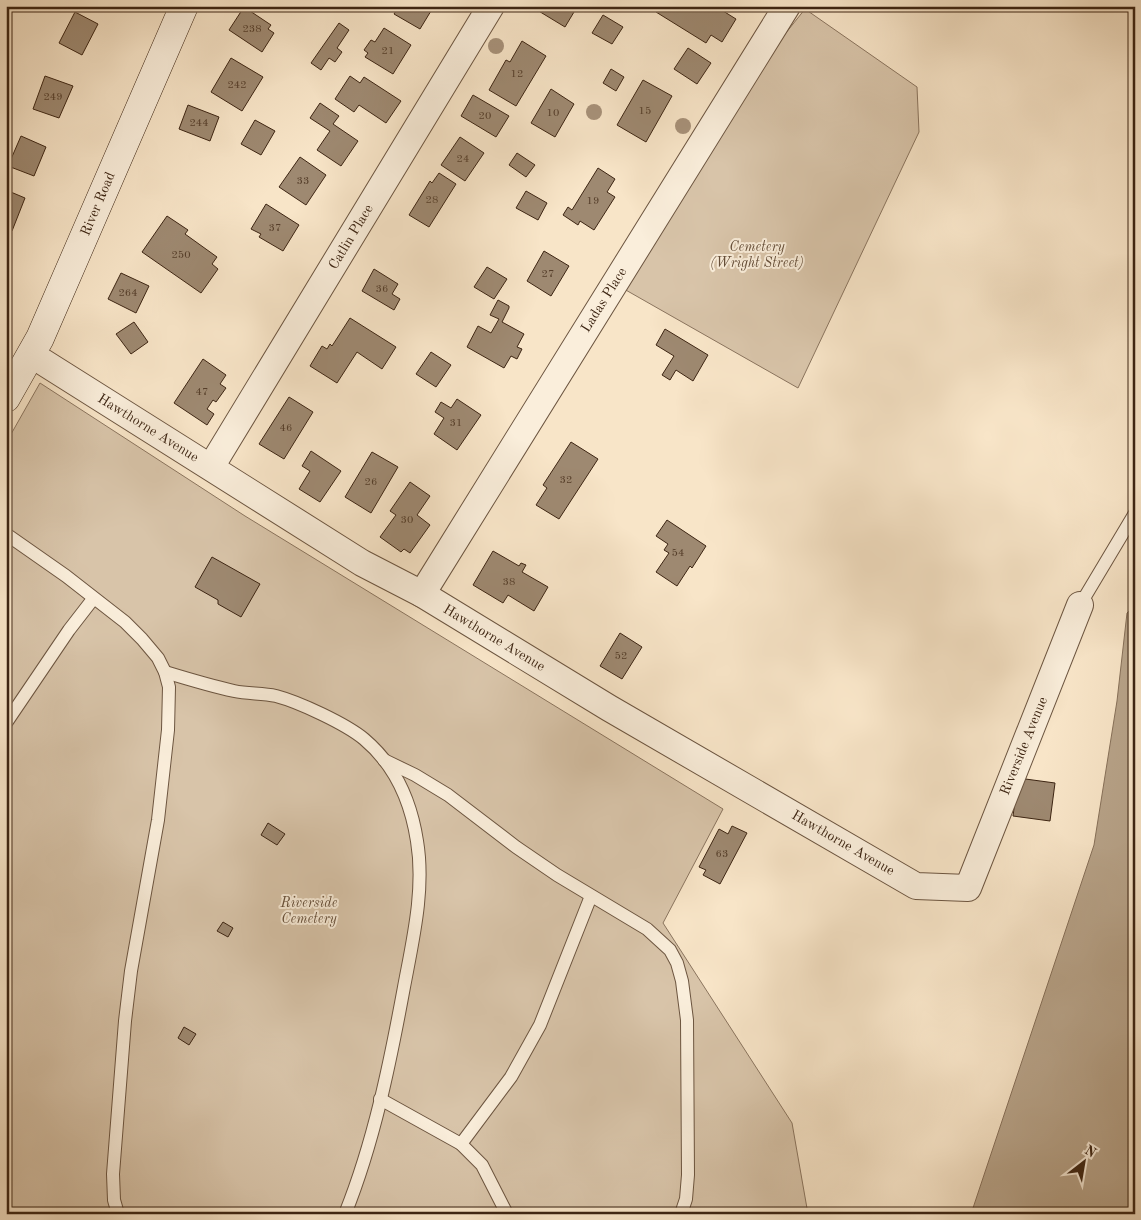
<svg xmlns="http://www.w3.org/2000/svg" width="1141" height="1220" font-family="'Old Standard TT',serif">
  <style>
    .green { fill: #d8c4a9; stroke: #8a745e }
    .water { fill: #b8a48a; stroke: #87715a }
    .building { fill: #9e8971; stroke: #3d2513 }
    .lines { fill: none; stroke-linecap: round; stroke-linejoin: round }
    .service-casing { stroke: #6c5540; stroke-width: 14 }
    .minor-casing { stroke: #6c5540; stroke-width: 28 }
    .secondary-casing { stroke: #3d2513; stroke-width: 29 }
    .service { stroke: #faeedb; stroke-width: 12 }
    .minor { stroke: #faeedb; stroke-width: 26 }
    .secondary { stroke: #faeedb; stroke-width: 28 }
    .tree { fill: #a79179 }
    .labels { text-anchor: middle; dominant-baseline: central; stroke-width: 4; stroke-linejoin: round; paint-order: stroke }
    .number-label { font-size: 11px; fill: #553e2a }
    .street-label { font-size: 14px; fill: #3d2513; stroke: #faeedb }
    .park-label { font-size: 14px; font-style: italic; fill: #644d38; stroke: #faeedb }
  </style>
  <rect width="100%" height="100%" fill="#f8e5c8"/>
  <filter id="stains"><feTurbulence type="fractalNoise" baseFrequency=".004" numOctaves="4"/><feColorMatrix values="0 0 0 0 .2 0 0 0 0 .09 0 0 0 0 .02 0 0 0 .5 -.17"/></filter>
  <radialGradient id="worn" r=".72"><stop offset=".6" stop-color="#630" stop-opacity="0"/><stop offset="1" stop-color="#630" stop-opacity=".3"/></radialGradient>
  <g class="green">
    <path d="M805 9 917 87 919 132 798 388 624 289 777 44Z"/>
    <path d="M40 383 245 516 723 809 663 923 792 1123 808 1214H6V443Z"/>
  </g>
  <path class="water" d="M1135 606V1214H971L1094 845 1117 701 1127 613Z"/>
  <g class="building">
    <path d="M399 6H434L420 29 394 14Z"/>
    <path d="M539 6H565L574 12 565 27 537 10Z"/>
    <path d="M660 6H715L736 19 722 42 711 35 706 43 656 12Z"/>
    <path d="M244 7 271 25 268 29 274 33 262 52 229 30Z"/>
    <path d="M75 12 98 24 82 55 59 43Z"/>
    <path d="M603 15 623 27 612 44 592 33Z"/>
    <path d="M339 23 349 30 337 48 342 52 335 62 329 58 321 70 311 63Z"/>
    <path d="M384 28 411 45 393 74 365 57 368 53 364 50 371 40 375 42Z"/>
    <path d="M522 41 546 56 516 106 489 90 506 60 510 62Z"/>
    <path d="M688 48 711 63 697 84 674 69Z"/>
    <path d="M231 58 263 77 242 111 211 92Z"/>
    <path d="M611 69 624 77 616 91 603 83Z"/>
    <path d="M45 76 73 86 59 118 33 109Z"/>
    <path d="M350 76 360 83 364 77 401 101 386 123 359 105 354 112 335 99Z"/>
    <path d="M643 80 672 96 646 142 617 125Z"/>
    <path d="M551 89 574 104 555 137 531 123Z"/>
    <path d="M473 95 509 116 496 137 461 116Z"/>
    <path d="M320 103 339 116 333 124 358 141 341 166 317 150 330 131 310 118Z"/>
    <path d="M188 105 219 117 210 141 179 129Z"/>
    <path d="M255 120 275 131 261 155 241 144Z"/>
    <path d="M21 136 46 147 34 176 8 166Z"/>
    <path d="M460 137 484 153 465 181 441 165Z"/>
    <path d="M517 153 535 165 526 177 509 165Z"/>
    <path d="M300 157 326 175 306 205 279 187Z"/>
    <path d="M598 168 615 179 607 192 615 197 594 230 580 221 578 225 563 215 568 207 572 210Z"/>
    <path d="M439 173 456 184 429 227 409 215 430 181 432 183Z"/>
    <path d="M6 190 25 198 12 231 6 229Z"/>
    <path d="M526 191 547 203 538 220 516 208Z"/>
    <path d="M266 204 299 225 283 251 259 237 261 234 251 229Z"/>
    <path d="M167 216 188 230 185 234 217 257 212 264 218 269 201 293 142 252Z"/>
    <path d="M544 251 569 266 551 296 527 281Z"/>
    <path d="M487 267 507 279 494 299 474 287Z"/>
    <path d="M374 269 398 284 392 294 400 299 394 310 362 291Z"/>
    <path d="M121 273 149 286 136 313 108 299Z"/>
    <path d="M498 300 509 306V308L502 322 524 334 517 347 522 349 517 359 511 356 504 368 467 347 478 326 491 333 499 319 490 315Z"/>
    <path d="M350 318 396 347 382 369 357 352 337 383 310 366 322 346 327 349 330 344 332 346Z"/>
    <path d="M134 322 148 342 131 354 116 334Z"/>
    <path d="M665 329 708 355 693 381 676 370 670 380 662 375 674 356 656 345Z"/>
    <path d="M431 352 451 365 436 387 416 374Z"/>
    <path d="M203 359 226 375 220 384 226 388 216 402 213 400 207 409 214 414 207 425 174 403Z"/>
    <path d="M289 397 313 412 284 459 259 444Z"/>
    <path d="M457 399 481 415 457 450 434 434 444 418 435 412 441 402 451 408Z"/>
    <path d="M571 442 598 459 559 519 536 505 547 488 543 485Z"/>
    <path d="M311 451 341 471 320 502 299 489 310 471 302 466Z"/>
    <path d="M372 452 398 467 371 513 345 497Z"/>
    <path d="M410 482 430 496 417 515 430 525 410 553 404 549 401 552 380 537 396 515 390 511Z"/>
    <path d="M667 520 706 546 692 568 690 566 677 586 656 572 669 553 664 550 668 544 656 536Z"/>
    <path d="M493 551 519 566 521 563 526 565 522 572 548 587 534 611 508 595 503 603 473 585Z"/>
    <path d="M212 557 260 584 241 617 218 604V600L195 587Z"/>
    <path d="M620 633 642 647 622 679 600 666Z"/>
    <path d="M1018 778 1055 783 1050 821 1013 816Z"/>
    <path d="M268 823 285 834 277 845 261 835Z"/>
    <path d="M732 826 747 833 720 884 703 875 706 870 699 867 719 829 728 834Z"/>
    <path d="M223 922 233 928 228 937 217 931Z"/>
    <path d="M184 1027 196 1034 189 1045 178 1038Z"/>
  </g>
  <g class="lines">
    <g class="service-casing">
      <g id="service">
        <path d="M6 534 66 576 125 622 142 639 158 658 165 672 169 687 168 730 158 820 131 971 125 1021 113 1174 114 1200 118 1214"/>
        <path d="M1080 605 1135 513"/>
        <path d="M165 672C188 679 211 686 234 691 248 694 262 693 276 696 299 702 346 724 364 739 395 765 411 802 417 841 425 889 413 939 404 987 390 1063 374 1142 345 1214"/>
        <path d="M6 723 69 630 93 599"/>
        <path d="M384 760 415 775 448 795 516 847 557 875 647 929 670 950 677 963 682 981 687 1020 688 1175 686 1199 681 1214"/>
        <path d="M380 1099 461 1144 482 1165 507 1214"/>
        <path d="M461 1144 511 1077 540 1025 591 896"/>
      </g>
    </g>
    <g class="minor-casing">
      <g id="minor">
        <path d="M32 355 362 563 422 594 609 708 916 886 968 888 1080 605"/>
        <path d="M211 467 491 6"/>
        <path d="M422 594 787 6"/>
      </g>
    </g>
    <g class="secondary-casing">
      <path id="secondary" d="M6 398 40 338 184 6"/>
    </g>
    <use href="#service" class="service"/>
    <use href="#minor" class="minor"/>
    <use href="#secondary" class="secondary"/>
  </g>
  <g class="tree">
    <circle cx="496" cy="46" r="8"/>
    <circle cx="594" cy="112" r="8"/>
    <circle cx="683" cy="126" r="8"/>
  </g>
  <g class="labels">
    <g class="number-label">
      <text x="252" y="29">238</text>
      <text x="388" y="51">21</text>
      <text x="517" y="74">12</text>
      <text x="237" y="85">242</text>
      <text x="53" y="97">249</text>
      <text x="645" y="111">15</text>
      <text x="553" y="113">10</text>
      <text x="485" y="116">20</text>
      <text x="199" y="123">244</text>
      <text x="463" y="159">24</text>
      <text x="303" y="181">33</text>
      <text x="432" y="200">28</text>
      <text x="593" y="201">19</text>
      <text x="275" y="228">37</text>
      <text x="181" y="255">250</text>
      <text x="548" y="274">27</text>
      <text x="382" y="289">36</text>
      <text x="128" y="293">264</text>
      <text x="202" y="392">47</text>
      <text x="456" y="423">31</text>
      <text x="286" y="428">46</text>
      <text x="566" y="480">32</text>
      <text x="371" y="482">26</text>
      <text x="407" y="520">30</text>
      <text x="678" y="553">54</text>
      <text x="509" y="582">38</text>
      <text x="621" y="656">52</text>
      <text x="722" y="854">63</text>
    </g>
    <g class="street-label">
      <text transform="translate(98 204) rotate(-67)">River Road</text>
      <text transform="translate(351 237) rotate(-59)">Catlin Place</text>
      <text transform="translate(604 300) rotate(-58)">Ladas Place</text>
      <text transform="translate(148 428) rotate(32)">Hawthorne Avenue</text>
      <text transform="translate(494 638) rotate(31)">Hawthorne Avenue</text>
      <text transform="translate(1024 746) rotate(-68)">Riverside Avenue</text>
      <text transform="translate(843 843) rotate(30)">Hawthorne Avenue</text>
    </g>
    <g class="park-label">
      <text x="757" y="247">Cemetery<tspan x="757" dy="16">(Wright Street)</tspan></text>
      <text x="309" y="903">Riverside<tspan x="309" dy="16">Cemetery</tspan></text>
    </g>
  </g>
  <rect width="1141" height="1220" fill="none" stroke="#f8e5c8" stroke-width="25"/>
  <rect x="8" y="8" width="1126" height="1205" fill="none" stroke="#3d2513" stroke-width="2.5"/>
  <rect x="12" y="12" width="1116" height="1195" fill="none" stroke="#3d2513"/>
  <g transform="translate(1084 1162) rotate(31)" stroke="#faeedb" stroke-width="4" paint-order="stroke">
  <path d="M0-4L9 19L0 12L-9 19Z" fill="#3d2513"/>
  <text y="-8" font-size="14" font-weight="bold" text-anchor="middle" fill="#3d2513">N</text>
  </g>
  <rect width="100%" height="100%" filter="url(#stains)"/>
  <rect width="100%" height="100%" fill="url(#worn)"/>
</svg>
